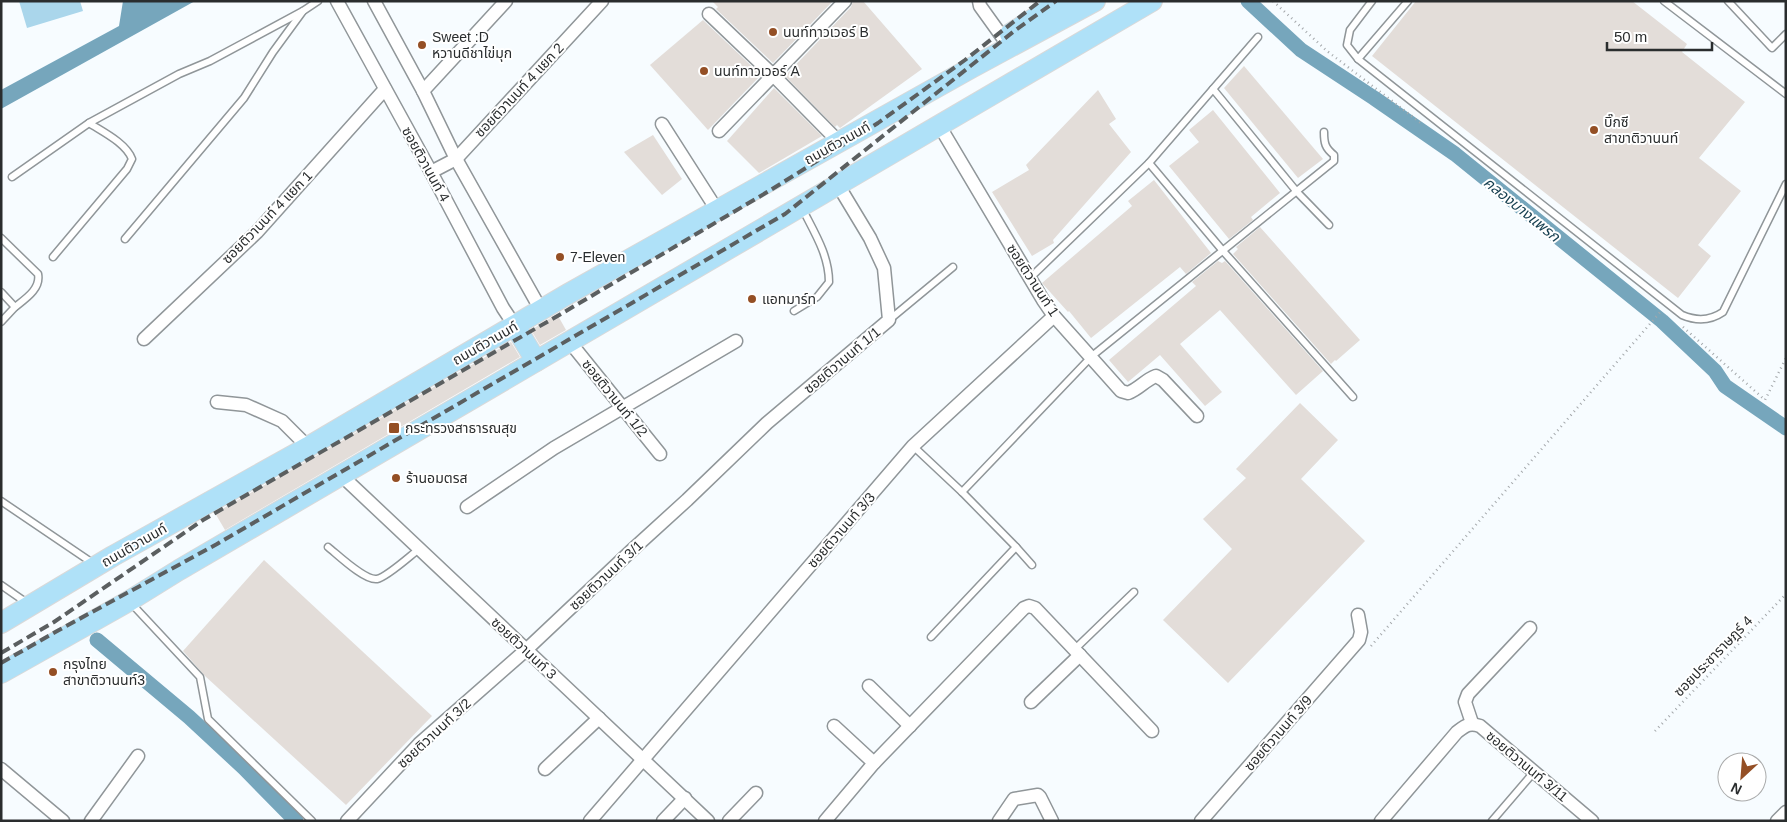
<svg xmlns="http://www.w3.org/2000/svg" width="1787" height="822" font-family="Arial,'Noto Sans Thai',sans-serif">
  <style>
    .green { fill: #aad6eb }
    .water { fill: #76a6bc }
    .lines { fill: none; stroke-linecap: round; stroke-linejoin: round }
    .canal { stroke: #76a6bc; stroke-width: 15 }
    .building { fill: #e3ddd9 }
    .service-casing { stroke: #909699; stroke-width: 9 }
    .minor-casing { stroke: #909699; stroke-width: 15 }
    .primary-casing { stroke: #d9d9d9; stroke-width: 22 }
    .path { stroke: #a4a8ab; stroke-width: 2.5; stroke-dasharray: 1 4; stroke-linecap: butt }
    .service { stroke: #fff; stroke-width: 6 }
    .minor { stroke: #fff; stroke-width: 12 }
    .primary { stroke: #afe1f8; stroke-width: 20 }
    .rail { stroke: #5b5f60; stroke-width: 4; stroke-dasharray: 10 5; stroke-linecap: butt }
    .poi-dot { fill: #944f25; stroke: #fff; stroke-width: 2 }
    .labels { text-anchor: middle; dominant-baseline: central; stroke-width: 4; stroke-linejoin: round; paint-order: stroke }
    .poi-label { font-size: 14px; fill: #2a2d2e; stroke: #fff; text-anchor: start }
    .street-label { font-size: 14px; fill: #2a2d2e; stroke: #fff }
    .water-label { font-size: 15px; font-style: italic; fill: #153e4f; stroke: #fff }
  </style>
  <rect width="100%" height="100%" fill="#f7fcff"/>
  <path class="green" d="M19 1H80L83 11 27 28Z"/>
  <path class="water" d="M123 1H195L1 109V90L119 26Z"/>
  <g class="lines">
    <g class="canal">
      <path d="M1248 1 1301 50 1374 98 1455 154 1662 321 1715 371 1725 386 1786 428"/>
      <path d="M97 640 189 717 244 768 296 821"/>
    </g>
  </g>
  <g class="building">
    <path d="M712 1H833L773 63 716 9 718 7Z"/>
    <path d="M853 1H863L922 69 840 128 837 125 835 127 785 76 851 7Z"/>
    <path d="M1416 1H1632L1687 44 1682 52 1745 102 1699 158 1741 191 1698 245 1711 256 1678 298 1372 56Z"/>
    <path d="M703 20 761 75 708 130 650 65Z"/>
    <path d="M1244 66 1323 159 1298 178 1224 88Z"/>
    <path d="M774 88 822 136 759 173 727 141Z"/>
    <path d="M1098 90 1116 119 1109 124 1131 152 1053 240 1054 243 1032 256 992 192 1029 170 1026 165Z"/>
    <path d="M1213 110 1280 193 1251 217 1253 220 1229 239 1169 166 1199 142 1189 130Z"/>
    <path d="M653 135 682 179 662 195 624 152Z"/>
    <path d="M1154 180 1211 253 1186 274 1180 267 1091 338 1069 311 1068 312 1042 283 1132 206 1128 201Z"/>
    <path d="M1260 227 1360 340 1336 361 1335 360 1331 364 1233 254 1238 249 1236 247Z"/>
    <path d="M1218 261 1222 263 1225 261 1323 371 1296 395 1220 310 1180 344 1222 392 1205 406 1160 355 1128 382 1109 360 1196 286 1192 282Z"/>
    <path d="M557 314 566 330 540 345 531 330Z"/>
    <path d="M511 342 520 357 225 530 215 513 314 457Z"/>
    <path d="M1300 403 1338 440 1301 479 1365 541 1228 683 1163 620 1232 549 1203 519 1246 478 1236 469Z"/>
    <path d="M264 560 432 716 346 805 205 676 183 651Z"/>
  </g>
  <g class="lines">
    <g class="service-casing">
      <g id="service">
        <path d="M1372 1 1350 30 1347 45 1358 59 1408 1"/>
        <path d="M1664 1 1786 94"/>
        <path d="M1728 1 1772 48 1786 34"/>
        <path d="M1358 59 1682 315C1696 321 1710 321 1723 312L1786 184"/>
        <path d="M1213 89 1297 192 1329 225"/>
        <path d="M1149 163 1223 251 1353 397"/>
        <path d="M12 177 89 123 179 74 210 61 303 11"/>
        <path d="M1 238 38 274C41 289 25 299 15 307"/>
        <path d="M125 239 244 98 273 52 303 11 318 1"/>
        <path d="M53 257 127 169 132 159C126 143 103 132 89 123"/>
        <path d="M1031 277 1149 163 1258 37"/>
        <path d="M1 292 15 307 1 322"/>
        <path d="M794 311 817 297 829 282C829 255 814 232 802 208"/>
        <path d="M889 320 953 267"/>
        <path d="M913 446 962 492 1016 547 931 637"/>
        <path d="M962 492 1092 356 1334 161V155C1325 148 1324 143 1324 132"/>
        <path d="M1 501 94 564"/>
        <path d="M328 547C338 555 365 581 377 579 387 577 411 555 419 549"/>
        <path d="M1016 547 1032 565"/>
        <path d="M1 585 27 603"/>
        <path d="M130 602 200 677 208 719 312 821"/>
        <path d="M1075 649 1134 592"/>
        <path d="M1492 821 1534 772"/>
      </g>
    </g>
    <g class="minor-casing">
      <g id="minor">
        <path d="M337 1 431 172 503 308 515 326"/>
        <path d="M374 1 423 91 456 159 541 310"/>
        <path d="M979 1 980 6 1003 38"/>
        <path d="M709 14 773 75 839 142"/>
        <path d="M423 91 506 1"/>
        <path d="M662 124 717 210"/>
        <path d="M939 125 1043 300 1054 316 1121 391 1128 393C1139 389 1145 380 1156 376L1163 380 1197 416"/>
        <path d="M719 131 845 1"/>
        <path d="M431 172 456 159 602 1"/>
        <path d="M144 339 257 232 385 89"/>
        <path d="M569 341 660 454"/>
        <path d="M217 402 246 405 282 421 308 447"/>
        <path d="M341 475 708 821"/>
        <path d="M467 507 554 448 736 341"/>
        <path d="M869 686 910 726"/>
        <path d="M1031 702 1080 655"/>
        <path d="M1472 723 1465 702 1468 694 1530 628"/>
        <path d="M834 726 874 763"/>
        <path d="M1 769 63 821"/>
        <path d="M545 769 599 718"/>
        <path d="M91 821 138 756"/>
        <path d="M347 821 419 744 526 650 631 551 687 500 767 423 889 320 884 268 870 238 838 185"/>
        <path d="M590 821 913 446 1054 316"/>
        <path d="M663 821 685 798"/>
        <path d="M729 821 756 793"/>
        <path d="M825 821 874 763 1024 608 1029 606 1035 608 1152 731"/>
        <path d="M999 821 1014 799 1038 795 1040 797 1052 821"/>
        <path d="M1201 821 1359 640 1361 632 1358 615"/>
        <path d="M1381 821 1457 732C1465 726 1469 722 1480 726L1592 821"/>
        <path d="M1777 821 1786 812"/>
      </g>
    </g>
    <g class="primary-casing">
      <g id="primary">
        <path d="M1010 34 1061 1"/>
        <path d="M515 326 536 361"/>
        <path d="M1 623 113 556 308 447 568 294 971 68 1095 1"/>
        <path d="M1 673 129 601 179 570 1152 1"/>
      </g>
    </g>
    <g class="path">
      <path d="M1273 1 1327 51 1422 124"/>
      <path d="M1683 327 1765 400 1786 358"/>
      <path d="M1371 646 1662 310"/>
      <path d="M1655 731 1786 594"/>
    </g>
    <use href="#service" class="service"/>
    <use href="#minor" class="minor"/>
    <use href="#primary" class="primary"/>
    <g class="rail">
      <path d="M1 653 54 622 203 520 566 311 769 191 878 123 965 60 1040 1"/>
      <path d="M1 663 59 630 217 544 785 214 1013 32 1056 1"/>
    </g>
  </g>
  <g class="poi-dot">
    <circle cx="773" cy="32" r="5"/>
    <circle cx="422" cy="45" r="5"/>
    <circle cx="704" cy="71" r="5"/>
    <circle cx="1594" cy="130" r="5"/>
    <circle cx="560" cy="257" r="5"/>
    <circle cx="752" cy="299" r="5"/>
    <rect x="388" y="422" width="12" height="12" rx="2.5"/>
    <circle cx="396" cy="478" r="5"/>
    <circle cx="53" cy="672" r="5"/>
  </g>
  <g class="labels">
    <g class="poi-label">
      <text x="783" y="32">นนท์ทาวเวอร์ B</text>
      <text x="432" y="37">Sweet :D<tspan x="432" dy="16">หวานดีชาไข่มุก</tspan></text>
      <text x="714" y="71">นนท์ทาวเวอร์ A</text>
      <text x="1604" y="122">บิ๊กซี<tspan x="1604" dy="16">สาขาติวานนท์</tspan></text>
      <text x="570" y="257">7-Eleven</text>
      <text x="762" y="299">แอทมาร์ท</text>
      <text x="405" y="428">กระทรวงสาธารณสุข</text>
      <text x="406" y="478">ร้านอมตรส</text>
      <text x="63" y="664">กรุงไทย<tspan x="63" dy="16">สาขาติวานนท์3</tspan></text>
    </g>
    <g class="street-label">
      <text transform="translate(519 90) rotate(-47)">ซอยติวานนท์ 4 แยก 2</text>
      <text transform="translate(837 143) rotate(-29)">ถนนติวานนท์</text>
      <text transform="translate(426 164) rotate(61)">ซอยติวานนท์ 4</text>
      <text transform="translate(267 217) rotate(-46)">ซอยติวานนท์ 4 แยก 1</text>
      <text transform="translate(1033 280) rotate(57)">ซอยติวานนท์ 1</text>
      <text transform="translate(485 343) rotate(-30)">ถนนติวานนท์</text>
      <text transform="translate(842 360) rotate(-40)">ซอยติวานนท์ 1/1</text>
      <text transform="translate(615 398) rotate(51)">ซอยติวานนท์ 1/2</text>
      <text transform="translate(841 530) rotate(-49)">ซอยติวานนท์ 3/3</text>
      <text transform="translate(134 545) rotate(-30)">ถนนติวานนท์</text>
      <text transform="translate(606 575) rotate(-43)">ซอยติวานนท์ 3/1</text>
      <text transform="translate(524 648) rotate(43)">ซอยติวานนท์ 3</text>
      <text transform="translate(1713 656) rotate(-46)">ซอยประชาราษฎร์ 4</text>
      <text transform="translate(434 733) rotate(-43)">ซอยติวานนท์ 3/2</text>
      <text transform="translate(1278 733) rotate(-49)">ซอยติวานนท์ 3/9</text>
      <text transform="translate(1527 766) rotate(40)">ซอยติวานนท์ 3/11</text>
    </g>
    <g class="water-label">
      <text transform="translate(1522 209) rotate(39)">คลองบางแพรก</text>
    </g>
  </g>
  <rect width="1787" height="822" fill="none" stroke="#2a2d2e" stroke-width="5"/>
  <g transform="translate(1742 777) rotate(206)"><circle r="24" fill="#ffffff" stroke="#aaabab"/>
  <path d="M0-4L9 19L0 12L-9 19Z" fill="#944f25"/>
  <text y="-8" font-size="14" font-weight="bold" text-anchor="middle" fill="#2a2d2e">N</text>
  </g>
  <path d="M1607 42v8h105v-8" fill="none" stroke="#2a2d2e" stroke-width="2.5"/>
  <text x="1614" y="42" font-size="15" fill="#2a2d2e" stroke="#ffffff" stroke-width="4" paint-order="stroke">50 m</text>
</svg>
